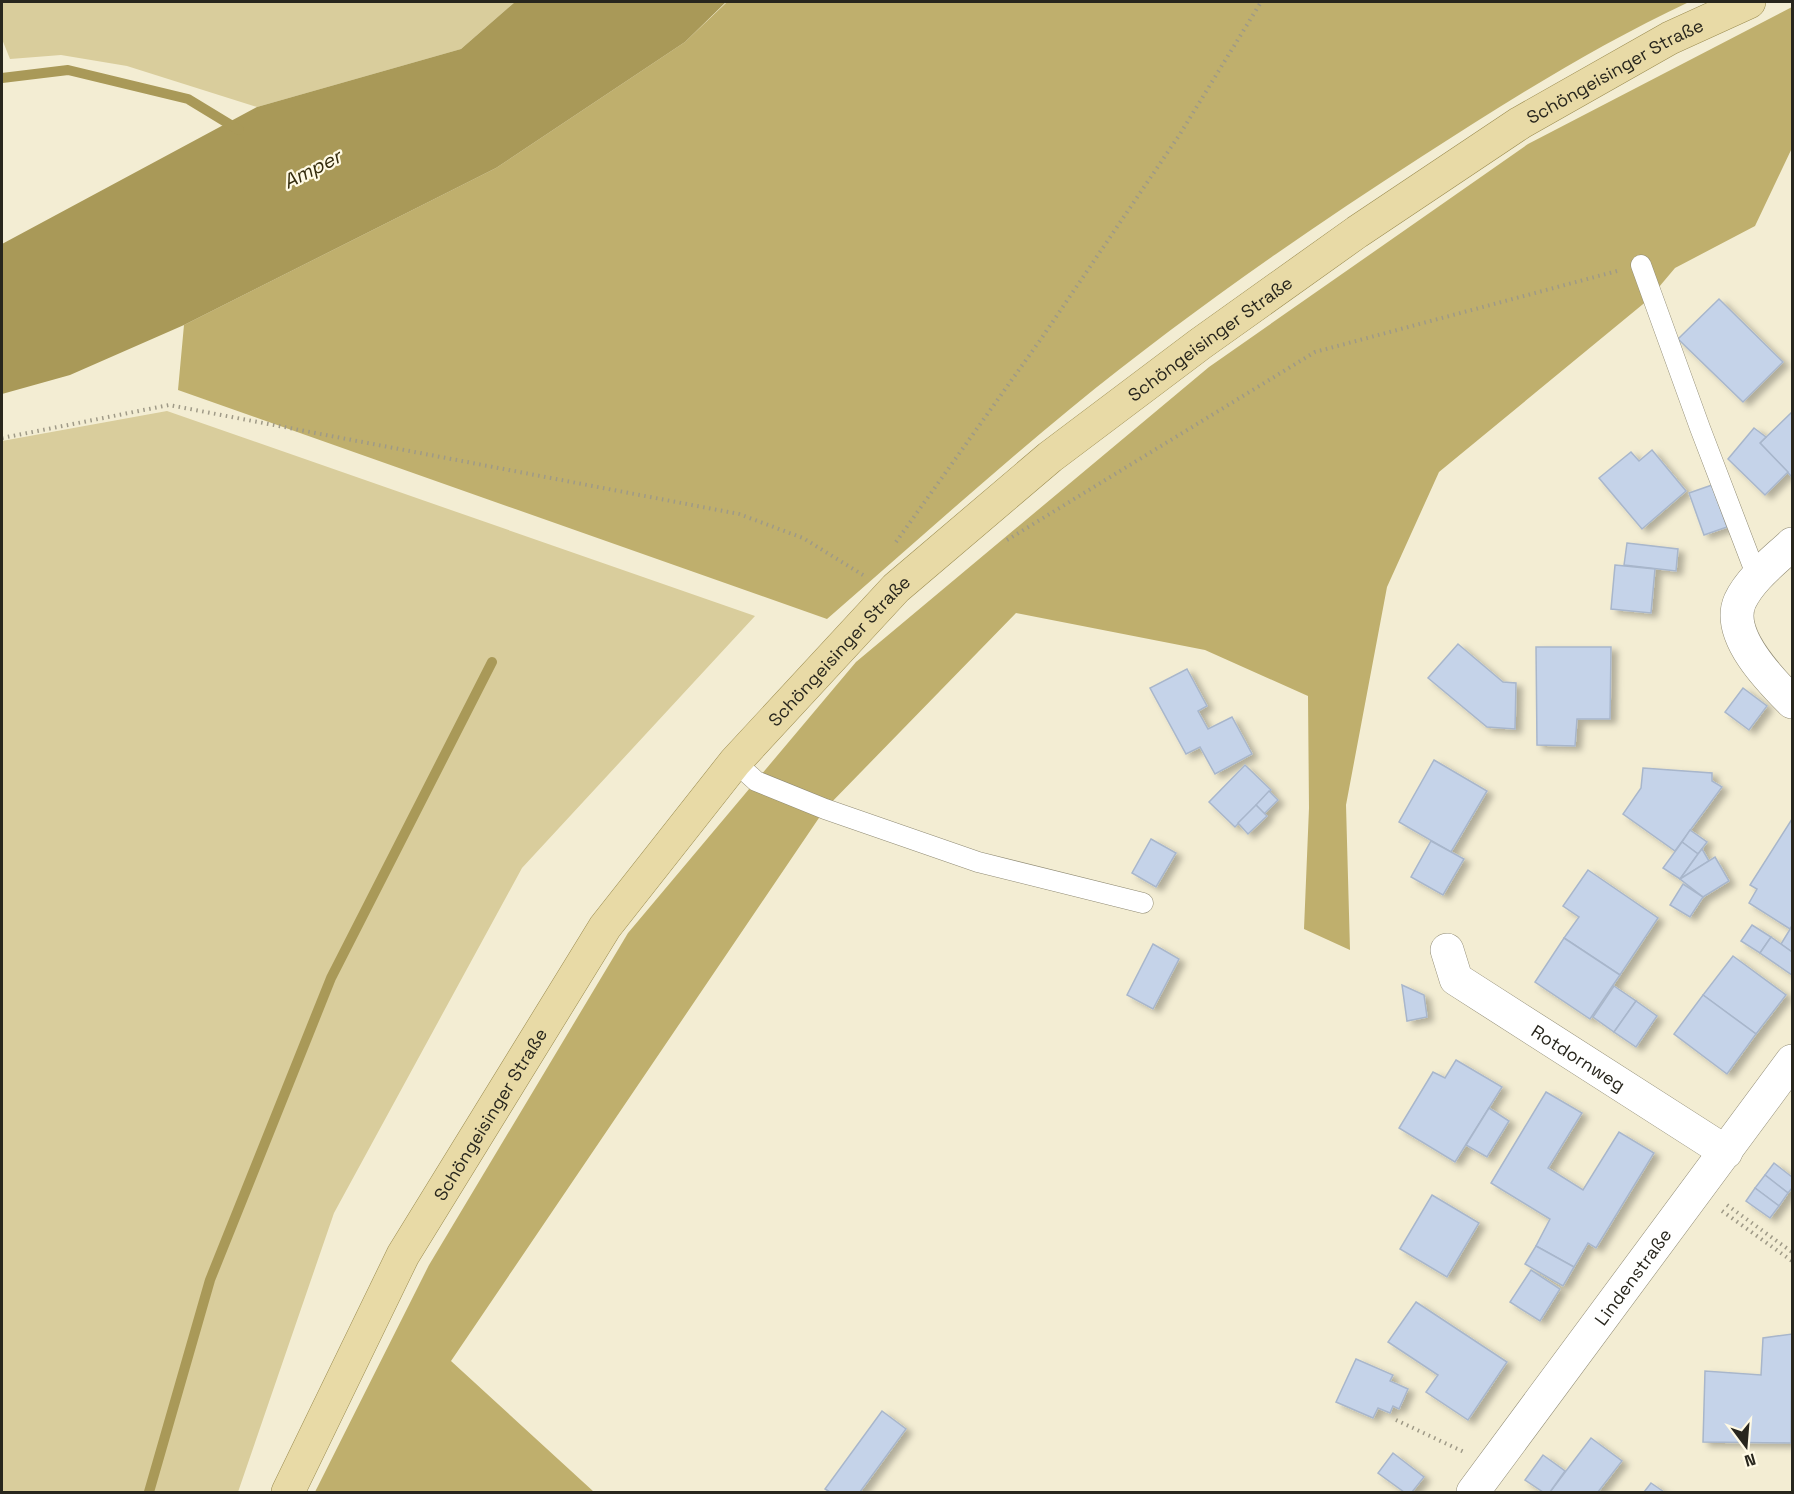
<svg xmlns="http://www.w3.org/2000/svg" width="1794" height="1494" font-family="'Space Grotesk',sans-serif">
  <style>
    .green { fill: #d9cd9c }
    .forest { fill: #bfaf6d }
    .water { fill: #a99958 }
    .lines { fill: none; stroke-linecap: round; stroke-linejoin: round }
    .stream { stroke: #a99958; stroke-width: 10 }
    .building { fill: #c5d3e9; stroke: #a8b6cb; stroke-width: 1.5; filter: url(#shadow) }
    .lane-casing { stroke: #908b74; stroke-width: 21 }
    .street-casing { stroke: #908b74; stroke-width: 34 }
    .primary-casing { stroke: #9a8b4f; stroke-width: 34 }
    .path { stroke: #9f9a87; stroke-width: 4; stroke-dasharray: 1.5 4.5; stroke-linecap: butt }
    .lane { stroke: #fff; stroke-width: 20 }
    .street { stroke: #fff; stroke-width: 33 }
    .primary { stroke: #e8daa6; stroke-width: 33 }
    .labels { text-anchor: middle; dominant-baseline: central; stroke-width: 4.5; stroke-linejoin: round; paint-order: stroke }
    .street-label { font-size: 18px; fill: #28261d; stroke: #fffae5 }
    .water-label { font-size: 20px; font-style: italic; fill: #332b0d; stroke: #fffae5 }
  </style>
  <defs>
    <filter id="shadow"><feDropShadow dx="6" dy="4" stdDeviation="3" flood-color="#0004"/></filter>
  </defs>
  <rect width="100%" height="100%" fill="#f3edd3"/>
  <g class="green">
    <path d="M2 2H515L461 49 257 107 127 66 61 55 10 59 2 39Z"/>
    <path d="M167 411 755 616 522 868 334 1213 238 1492H2V441Z"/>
  </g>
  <g class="forest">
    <path d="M727 2H1689C1595 46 1508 101 1421 157 1300 235 1181 318 1070 409 987 477 908 549 827 619L178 390 184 325 496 168 685 42Z"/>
    <path d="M1792 7V148L1755 226 1675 268 1648 300 1439 472 1387 587 1346 805 1350 950 1304 929 1309 808 1308 696 1205 650 1016 613 825 809 451 1361 594 1492H315L429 1265 628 933 856 662 1209 367 1528 144Z"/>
  </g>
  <path class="water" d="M515 2H726L685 42 496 168 184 325 70 375 2 394V244L257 107 461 49Z"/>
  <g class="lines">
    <g class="stream">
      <path d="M2 78 68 70 188 99 239 130"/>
      <path d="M149 1492 210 1280 331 978 492 662"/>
    </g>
  </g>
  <g class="building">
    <path d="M1719 299 1783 362 1743 402 1678 339Z"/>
    <path d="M1792 412V477L1760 443Z"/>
    <path d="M1754 428 1766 437 1760 443 1788 472 1765 495 1728 459Z"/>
    <path d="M1652 450 1686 491 1642 529 1599 478 1631 452 1639 461Z"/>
    <path d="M1712 485 1727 527 1704 535 1689 493Z"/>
    <path d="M1627 543 1678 549 1676 571 1624 565Z"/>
    <path d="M1615 565 1655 569 1651 613 1611 609Z"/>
    <path d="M1458 644 1503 682 1516 683 1515 729 1487 727 1428 678Z"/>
    <path d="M1536 647H1611L1610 719H1577L1575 746 1537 745Z"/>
    <path d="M1187 669 1207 706 1198 711 1208 729 1232 717 1252 754 1215 774 1200 747 1186 754 1150 688Z"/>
    <path d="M1743 688 1767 706 1749 730 1725 712Z"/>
    <path d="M1434 760 1487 791 1451 852 1399 822Z"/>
    <path d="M1245 765 1271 790 1235 827 1209 802Z"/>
    <path d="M1643 768 1712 773V781L1722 787 1675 851 1623 814 1641 788Z"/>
    <path d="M1269 791 1278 800 1264 814 1256 805Z"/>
    <path d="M1256 805 1267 816 1248 834 1238 823Z"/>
    <path d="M1792 819V926L1790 929 1749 903 1757 889 1750 885Z"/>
    <path d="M1690 830 1707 842 1698 854 1682 842Z"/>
    <path d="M1151 839 1176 853 1156 887 1132 873Z"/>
    <path d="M1431 841 1464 859 1443 895 1411 877Z"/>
    <path d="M1682 842 1698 854 1680 879 1663 868Z"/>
    <path d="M1702 849 1709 861 1680 879 1698 854Z"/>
    <path d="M1715 857 1729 881 1703 897 1680 879Z"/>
    <path d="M1588 870 1658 918 1620 975 1564 938 1579 917 1563 906Z"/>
    <path d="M1683 884 1703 897 1690 917 1670 905Z"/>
    <path d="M1752 925 1771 937 1760 953 1741 941Z"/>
    <path d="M1792 926V952L1781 944Z"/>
    <path d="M1771 937 1792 952V975L1760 953Z"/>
    <path d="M1564 938 1620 975 1590 1019 1535 982Z"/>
    <path d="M1153 944 1179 959 1153 1009 1127 995Z"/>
    <path d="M1733 956 1786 995 1756 1034 1703 995Z"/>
    <path d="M1402 985 1424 995 1427 1017 1407 1021Z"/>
    <path d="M1614 986 1636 1001 1614 1032 1593 1017Z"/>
    <path d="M1703 995 1756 1034 1727 1074 1674 1034Z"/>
    <path d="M1636 1001 1657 1016 1636 1047 1614 1032Z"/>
    <path d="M1456 1060 1502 1087 1455 1162 1399 1128 1433 1072 1445 1078Z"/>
    <path d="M1546 1092 1582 1113 1548 1168 1583 1190 1619 1132 1654 1153 1596 1248 1588 1243 1574 1267 1536 1246 1550 1219 1491 1183Z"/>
    <path d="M1489 1108 1509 1121 1487 1157 1466 1145Z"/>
    <path d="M1774 1163 1792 1177V1188L1788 1193 1765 1175Z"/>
    <path d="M1765 1175 1788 1193 1779 1206 1755 1188Z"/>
    <path d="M1755 1188 1779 1206 1770 1218 1746 1201Z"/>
    <path d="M1432 1195 1479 1223 1447 1277 1400 1249Z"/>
    <path d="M1536 1246 1574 1267 1563 1286 1525 1264Z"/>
    <path d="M1531 1270 1560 1289 1540 1321 1510 1302Z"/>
    <path d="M1416 1302 1507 1362 1468 1420 1426 1392 1438 1375 1388 1342Z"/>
    <path d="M1792 1334 1791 1443 1703 1442 1705 1371 1761 1375 1763 1338Z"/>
    <path d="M1356 1359 1393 1375 1390 1381 1408 1389 1399 1409 1393 1406 1390 1413 1378 1408 1373 1418 1336 1402Z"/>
    <path d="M882 1411 906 1429 860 1492H830L825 1489Z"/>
    <path d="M1591 1438 1622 1461 1598 1492H1550Z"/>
    <path d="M1393 1453 1424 1477 1412 1492H1404L1378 1473Z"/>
    <path d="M1543 1455 1565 1471 1550 1492H1543L1525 1480Z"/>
    <path d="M1651 1483 1664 1492H1644Z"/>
  </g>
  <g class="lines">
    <g class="lane-casing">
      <g id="lane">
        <path d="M1641 265 1700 428 1757 577"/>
        <path d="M735 762 756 781 825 809 978 862 1143 903"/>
      </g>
    </g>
    <g class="street-casing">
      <g id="street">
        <path d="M1792 544C1774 561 1751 578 1740 601 1725 635 1771 681 1792 702"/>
        <path id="s1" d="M1447 950 1456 979 1726 1152"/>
        <path id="s2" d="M1473 1492 1792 1061"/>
      </g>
    </g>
    <g class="primary-casing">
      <g id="primary">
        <path id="s3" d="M288 1492 403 1255 605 927 735 762 896 588 1050 457 1200 344 1357 232 1520 123 1670 38 1749 2"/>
      </g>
    </g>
    <g class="path">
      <path d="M2 438 169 405 739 514 803 538 863 575"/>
      <path d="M1007 540 1315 352 1617 271"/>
      <path d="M896 542 1041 339 1180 134 1261 2"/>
      <path d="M1727 1205 1792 1252"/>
      <path d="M1722 1211 1792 1261"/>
      <path d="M1396 1420 1464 1452"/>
    </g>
    <use href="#lane" class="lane"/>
    <use href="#street" class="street"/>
    <use href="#primary" class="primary"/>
  </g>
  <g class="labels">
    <g class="street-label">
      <text stroke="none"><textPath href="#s3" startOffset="1983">Schöngeisinger Straße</textPath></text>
      <text stroke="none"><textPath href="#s3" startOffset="1497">Schöngeisinger Straße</textPath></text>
      <text stroke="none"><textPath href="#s3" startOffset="1011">Schöngeisinger Straße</textPath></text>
      <text stroke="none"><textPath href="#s1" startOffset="176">Rotdornweg</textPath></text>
      <text stroke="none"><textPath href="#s3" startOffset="429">Schöngeisinger Straße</textPath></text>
      <text stroke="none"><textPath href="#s2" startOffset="268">Lindenstraße</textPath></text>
    </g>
    <g class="water-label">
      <text transform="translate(312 169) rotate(-27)">Amper</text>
    </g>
  </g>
  <rect width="1794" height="1494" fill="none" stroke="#28261d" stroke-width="6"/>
  <g transform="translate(1746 1446) rotate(164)" stroke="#fffae5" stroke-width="4.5" paint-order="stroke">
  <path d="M0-4.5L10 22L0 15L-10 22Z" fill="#28261d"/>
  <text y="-9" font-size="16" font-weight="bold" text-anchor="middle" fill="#28261d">N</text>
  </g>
</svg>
